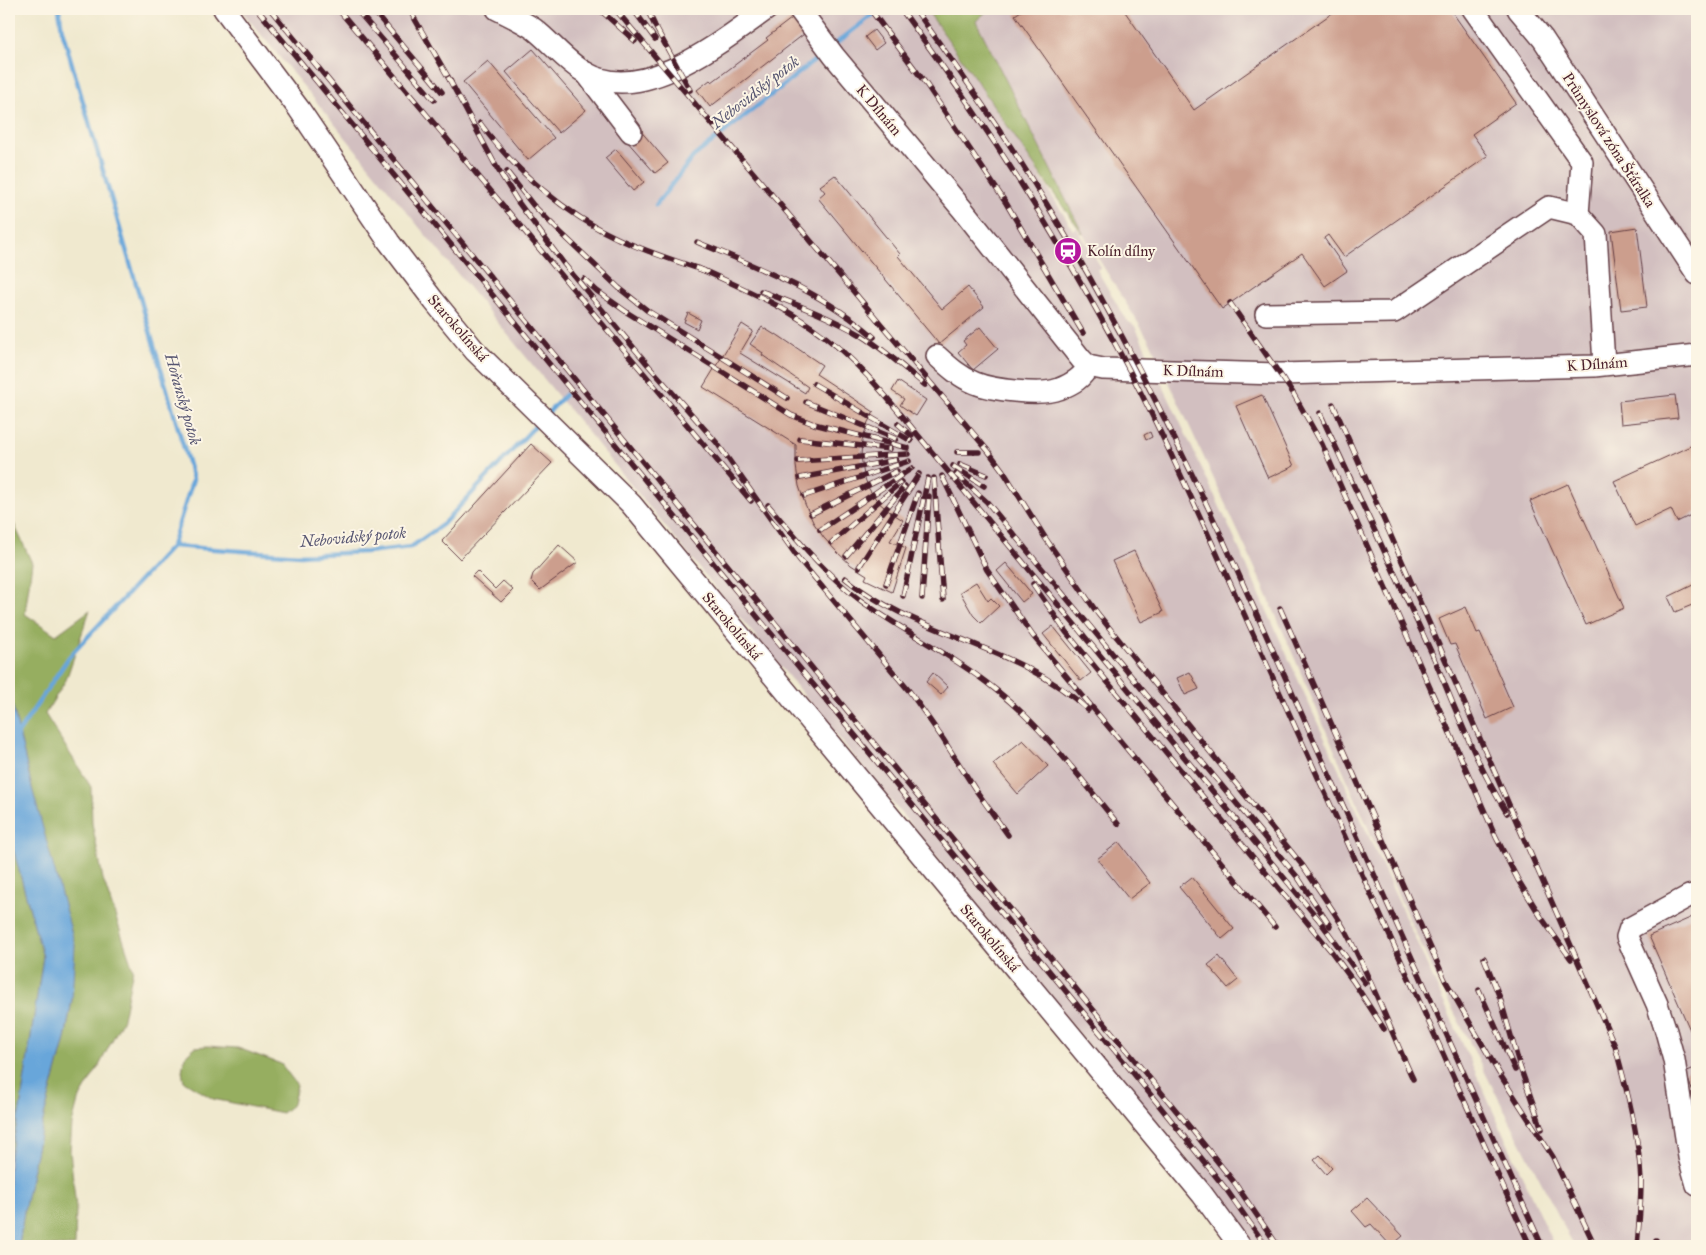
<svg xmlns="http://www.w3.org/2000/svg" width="1706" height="1255" font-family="'IM FELL Great Primer',serif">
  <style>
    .industrial { fill: #d2bfc0 }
    .forest { fill: #96ae60; stroke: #706646 }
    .water { fill: #67a6da; stroke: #586282 }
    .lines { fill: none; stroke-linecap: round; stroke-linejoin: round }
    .stream { stroke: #67a6da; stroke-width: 4.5 }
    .building { fill: #cc9e8d }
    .minor-casing { stroke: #633d44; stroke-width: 24 }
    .minor { stroke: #fff; stroke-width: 21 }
    .rail-casing { stroke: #4a1f2b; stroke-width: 5.5 }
    .rail { stroke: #fcf5e5; stroke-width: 4; stroke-dasharray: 11; stroke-linecap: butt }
    .labels { text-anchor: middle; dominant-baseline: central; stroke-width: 4; stroke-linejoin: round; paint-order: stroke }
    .street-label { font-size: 15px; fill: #4a1f2b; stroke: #fcf5e5 }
    .poi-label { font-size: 15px; fill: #4a1f2b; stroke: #fcf5e5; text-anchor: start }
    .water-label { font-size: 16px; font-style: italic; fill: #565571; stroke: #fcf5e5 }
  </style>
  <rect width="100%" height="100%" fill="#fcf5e5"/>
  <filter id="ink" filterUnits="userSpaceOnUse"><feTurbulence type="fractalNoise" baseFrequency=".02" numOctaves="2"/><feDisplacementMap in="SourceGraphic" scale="10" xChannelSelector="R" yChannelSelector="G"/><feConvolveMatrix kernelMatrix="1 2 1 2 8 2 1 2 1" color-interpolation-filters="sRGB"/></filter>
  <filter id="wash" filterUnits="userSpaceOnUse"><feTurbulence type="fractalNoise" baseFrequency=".0096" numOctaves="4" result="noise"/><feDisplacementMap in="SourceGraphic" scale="20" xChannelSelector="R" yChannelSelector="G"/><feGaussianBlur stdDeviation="1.12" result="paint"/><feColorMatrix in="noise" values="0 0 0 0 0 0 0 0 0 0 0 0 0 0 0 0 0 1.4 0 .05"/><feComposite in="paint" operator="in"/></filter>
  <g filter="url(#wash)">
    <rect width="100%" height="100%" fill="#f0e9cf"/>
    <g class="industrial">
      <path d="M240 9H926L1020 143 1073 230 1077 228 1101 267 1097 270 1126 320 1135 326 1226 520 1554 1246H1250L936 856Z"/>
      <path d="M989 9H1697V1246H1574L1432 969 1379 853 1265 590 1152 345 1083 234 975 21Z"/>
    </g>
    <g class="forest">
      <path d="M926 9H989L976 21 1083 234C1028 160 980 82 926 9Z"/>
      <path d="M9 513 32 563 25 614 56 635 90 610 66 680 45 714 91 787 92 823 103 879 133 969 123 1019 99 1066 78 1101 72 1124 70 1151 76 1208 75 1246H19L24 1211 44 1116 65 1039 72 1000 32 788 9 690Z"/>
      <path d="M9 834 43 957 20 1109 9 1160Z"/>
      <path d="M207 1046 238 1048 281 1064 297 1085 293 1104 282 1113 213 1099 184 1081 182 1071 185 1056 195 1047Z"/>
    </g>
    <path class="water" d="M9 690 32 788 75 945 72 1000 65 1039 44 1116 24 1211 19 1246H9V1160L20 1109 43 957 9 834Z"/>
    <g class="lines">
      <g class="stream">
        <path d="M834 45 880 9"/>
        <path d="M656 205 693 157 824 53"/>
        <path d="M547 414 565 395"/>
        <path d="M172 546 300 555 367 552 411 547 442 525 540 421"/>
        <path d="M16 736 69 657 172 546 193 479 62 30 59 9"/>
      </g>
    </g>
    <g id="blocks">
      <g class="building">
        <path d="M1024 9H1123L1194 110 1338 9H1450L1516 103 1472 134 1488 156 1344 257 1328 235 1324 238 1347 271 1325 286 1302 253 1222 309 1015 15Z"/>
        <path d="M796 15 808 31 710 107 697 90 710 80 712 82 768 40 766 38Z"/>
        <path d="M874 30 884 43 875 50 865 37Z"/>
        <path d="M533 49 586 110 559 133 506 72Z"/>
        <path d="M488 61 554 138 528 160 463 82Z"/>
        <path d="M639 129 668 163 655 173 626 140Z"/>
        <path d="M616 149 644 182 633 191 605 158Z"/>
        <path d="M835 175 900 254 898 256 942 309 968 287 984 307 939 344 818 198 825 192 820 186Z"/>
        <path d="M1637 227 1647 307 1621 310 1611 231Z"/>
        <path d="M688 313 701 320 697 329 684 322Z"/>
        <path d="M742 324 753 331 740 353 805 393 808 387 762 355 763 353 750 344 762 327 775 335 776 334 822 365 816 374 874 412 868 422 862 441 861 456 864 476 869 489 878 502 890 512 903 520 890 541 906 548 892 592 865 579 867 575 851 565 837 552 824 538 813 522 805 504 799 486 796 466V445L703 387Z"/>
        <path d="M980 327 998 349 973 370 958 352 966 345 963 341Z"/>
        <path d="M898 381 926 400 916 416 900 405 904 399 892 391Z"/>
        <path d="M1262 395 1294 466 1268 478 1236 406Z"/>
        <path d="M1675 395 1678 418 1621 424 1619 401Z"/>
        <path d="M1150 432 1152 437 1146 440 1144 435Z"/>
        <path d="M1697 443V512L1677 522 1671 509 1635 526 1614 481Z"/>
        <path d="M531 444 552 463 460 559 442 541Z"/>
        <path d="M1568 484 1624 608 1586 625 1530 501Z"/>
        <path d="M559 545 578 562 540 590 531 581 533 574Z"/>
        <path d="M1134 551 1163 612 1141 622 1112 561Z"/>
        <path d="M1006 563 1032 594 1022 602 997 571Z"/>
        <path d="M477 571 495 589 503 581 513 590 501 602 472 576Z"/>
        <path d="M976 582 988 601 991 598 999 606 981 623 973 615 960 592Z"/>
        <path d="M1697 583V603L1675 612 1668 597Z"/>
        <path d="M1466 607 1477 633 1480 632 1513 707 1487 719 1455 644 1450 645 1439 619Z"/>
        <path d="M1053 626 1091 673 1081 681 1043 634Z"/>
        <path d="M1190 672 1199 689 1185 695 1177 678Z"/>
        <path d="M933 673 948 687 941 695 926 682Z"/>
        <path d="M1023 740 1048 766 1018 794 993 764Z"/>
        <path d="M1119 842 1150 883 1129 899 1097 859Z"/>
        <path d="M1192 877 1234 929 1222 939 1179 887Z"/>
        <path d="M1697 915V1046L1649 936Z"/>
        <path d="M1219 956 1238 980 1228 988 1208 965Z"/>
        <path d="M1697 1067V1101L1685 1072Z"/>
        <path d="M1320 1155 1332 1168 1326 1174 1314 1160Z"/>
        <path d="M1367 1198 1403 1236 1391 1246 1371 1224 1366 1227 1352 1211Z"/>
      </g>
    </g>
  </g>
  <g filter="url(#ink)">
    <use href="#blocks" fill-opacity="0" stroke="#633d44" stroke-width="1"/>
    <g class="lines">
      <g class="minor-casing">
        <g id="minor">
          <path d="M224 9 299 109 389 242 434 301 475 351 631 504 1202 1194 1240 1246"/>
          <path d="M497 9C509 15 522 21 534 29 552 43 566 62 586 73 643 106 723 40 767 9"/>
          <path d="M799 9 834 56 963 210 1081 359 1088 366 1103 369 1280 374 1594 366 1697 355"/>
          <path d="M1473 9 1582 162 1578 214"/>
          <path d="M1518 9 1543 39 1697 274"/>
          <path d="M586 73 631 132"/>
          <path d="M1266 314 1394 312 1549 207 1578 214 1596 234 1604 364"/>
          <path d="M937 356C949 367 960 377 975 383 992 390 1042 396 1059 389 1072 384 1083 378 1088 366"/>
          <path d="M1697 894 1689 896 1630 928 1627 937 1657 1004 1666 1031 1674 1060 1689 1157 1697 1185"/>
        </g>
      </g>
      <use href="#minor" class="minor"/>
      <g class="rail-casing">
        <g id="rail">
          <path d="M257 9 1134 1074 1226 1189 1266 1246"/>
          <path d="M270 9 1193 1131 1234 1182 1278 1246"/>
          <path d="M338 9 751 501"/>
          <path d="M356 9 434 100"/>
          <path d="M372 9 442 92"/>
          <path d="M409 9 451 82"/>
          <path d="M599 9 635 41"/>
          <path d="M615 9 989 452 1003 471 1046 539 1098 614 1303 866C1317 887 1332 908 1345 930 1371 978 1390 1029 1413 1079"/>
          <path d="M633 9 655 39"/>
          <path d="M647 9 655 26 690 90"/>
          <path d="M870 9 926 84 1006 203 1083 333"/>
          <path d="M901 9C982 118 1055 232 1119 351 1151 410 1179 471 1207 532L1530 1246"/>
          <path d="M915 9C960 72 1006 136 1046 203 1111 309 1167 420 1220 533L1542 1246"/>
          <path d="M448 77 497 168 518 202 564 264 649 366 717 443 798 558 910 692 943 739 975 789 1008 835"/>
          <path d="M480 123C514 170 566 215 619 239 647 252 676 261 705 271"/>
          <path d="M507 172 533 205 560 232 619 288 648 311 787 398"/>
          <path d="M697 242C759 268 823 292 874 337"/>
          <path d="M698 268C738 286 778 303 813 328 854 356 886 396 917 434L1319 920 1365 983"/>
          <path d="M584 279 597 291 628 313 791 415 814 424 908 448"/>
          <path d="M761 291C795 304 830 317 861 335 884 349 904 368 925 385"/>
          <path d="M1230 303 1293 393 1322 444 1496 837 1518 880 1541 917 1571 959"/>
          <path d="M814 384 911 441"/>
          <path d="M806 402 896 439"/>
          <path d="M1333 404 1615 1046C1627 1090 1639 1135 1641 1181 1641 1203 1639 1225 1637 1246"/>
          <path d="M1320 413C1357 494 1396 575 1433 656 1456 710 1476 764 1507 813"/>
          <path d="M898 424 912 436"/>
          <path d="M800 439 890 449"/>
          <path d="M957 452H979"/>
          <path d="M798 461 908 454"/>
          <path d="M960 464 986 475"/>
          <path d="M953 466 984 486"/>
          <path d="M956 474 987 502 1299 879 1330 926"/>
          <path d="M942 476 987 570 1033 636 1275 927"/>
          <path d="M800 478 896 460"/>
          <path d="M934 478 943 600"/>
          <path d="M804 496 909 461"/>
          <path d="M768 505C797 539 824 573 860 600 904 632 953 655 996 690 1043 727 1080 778 1118 824"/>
          <path d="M811 514 897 471"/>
          <path d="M820 530 912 468"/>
          <path d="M831 543 901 482"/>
          <path d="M846 556 905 486"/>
          <path d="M859 567 919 474"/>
          <path d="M845 578C917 637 1018 644 1088 710"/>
          <path d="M886 584 918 493"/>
          <path d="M1033 584 1066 632 1331 951 1353 981 1384 1029"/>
          <path d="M903 596 928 478"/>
          <path d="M922 598 929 496"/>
          <path d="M1280 608 1445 980 1499 1073 1553 1157 1595 1246"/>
          <path d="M1484 958 1500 998 1520 1067 1542 1129"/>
          <path d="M1479 990 1515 1070"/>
          <path d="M1656 1246V1240"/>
        </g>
      </g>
      <use href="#rail" class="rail"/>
    </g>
  </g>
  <defs>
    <g id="station-disc" transform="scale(1.4375)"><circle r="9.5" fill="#b5179e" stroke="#fcf5e5"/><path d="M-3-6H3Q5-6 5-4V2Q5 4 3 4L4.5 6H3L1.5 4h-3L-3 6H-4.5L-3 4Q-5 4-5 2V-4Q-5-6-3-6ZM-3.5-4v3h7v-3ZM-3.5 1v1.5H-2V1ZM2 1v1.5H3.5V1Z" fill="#fff"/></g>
  </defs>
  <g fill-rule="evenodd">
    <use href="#station-disc" x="1068" y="251"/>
  </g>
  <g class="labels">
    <g class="street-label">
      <text transform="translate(879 110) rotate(50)">K Dílnám</text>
      <text transform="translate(1609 140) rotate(57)">Průmyslová zóna Šťáralka</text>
      <text transform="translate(458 328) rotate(49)">Starokolínská</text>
      <text transform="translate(1597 364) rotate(-4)">K Dílnám</text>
      <text transform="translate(1193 371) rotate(2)">K Dílnám</text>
      <text transform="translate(732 626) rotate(50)">Starokolínská</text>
      <text transform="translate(990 938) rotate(50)">Starokolínská</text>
    </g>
    <g class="poi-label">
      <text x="1087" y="251">Kolín dílny</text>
    </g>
    <g class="water-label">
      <text transform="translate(755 92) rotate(-38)">Nebovidský potok</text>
      <text transform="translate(183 399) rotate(74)">Hořanský potok</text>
      <text transform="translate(353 537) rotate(-5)">Nebovidský potok</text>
    </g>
  </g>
  <rect width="1706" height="1255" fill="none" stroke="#fcf5e5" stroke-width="30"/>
</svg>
